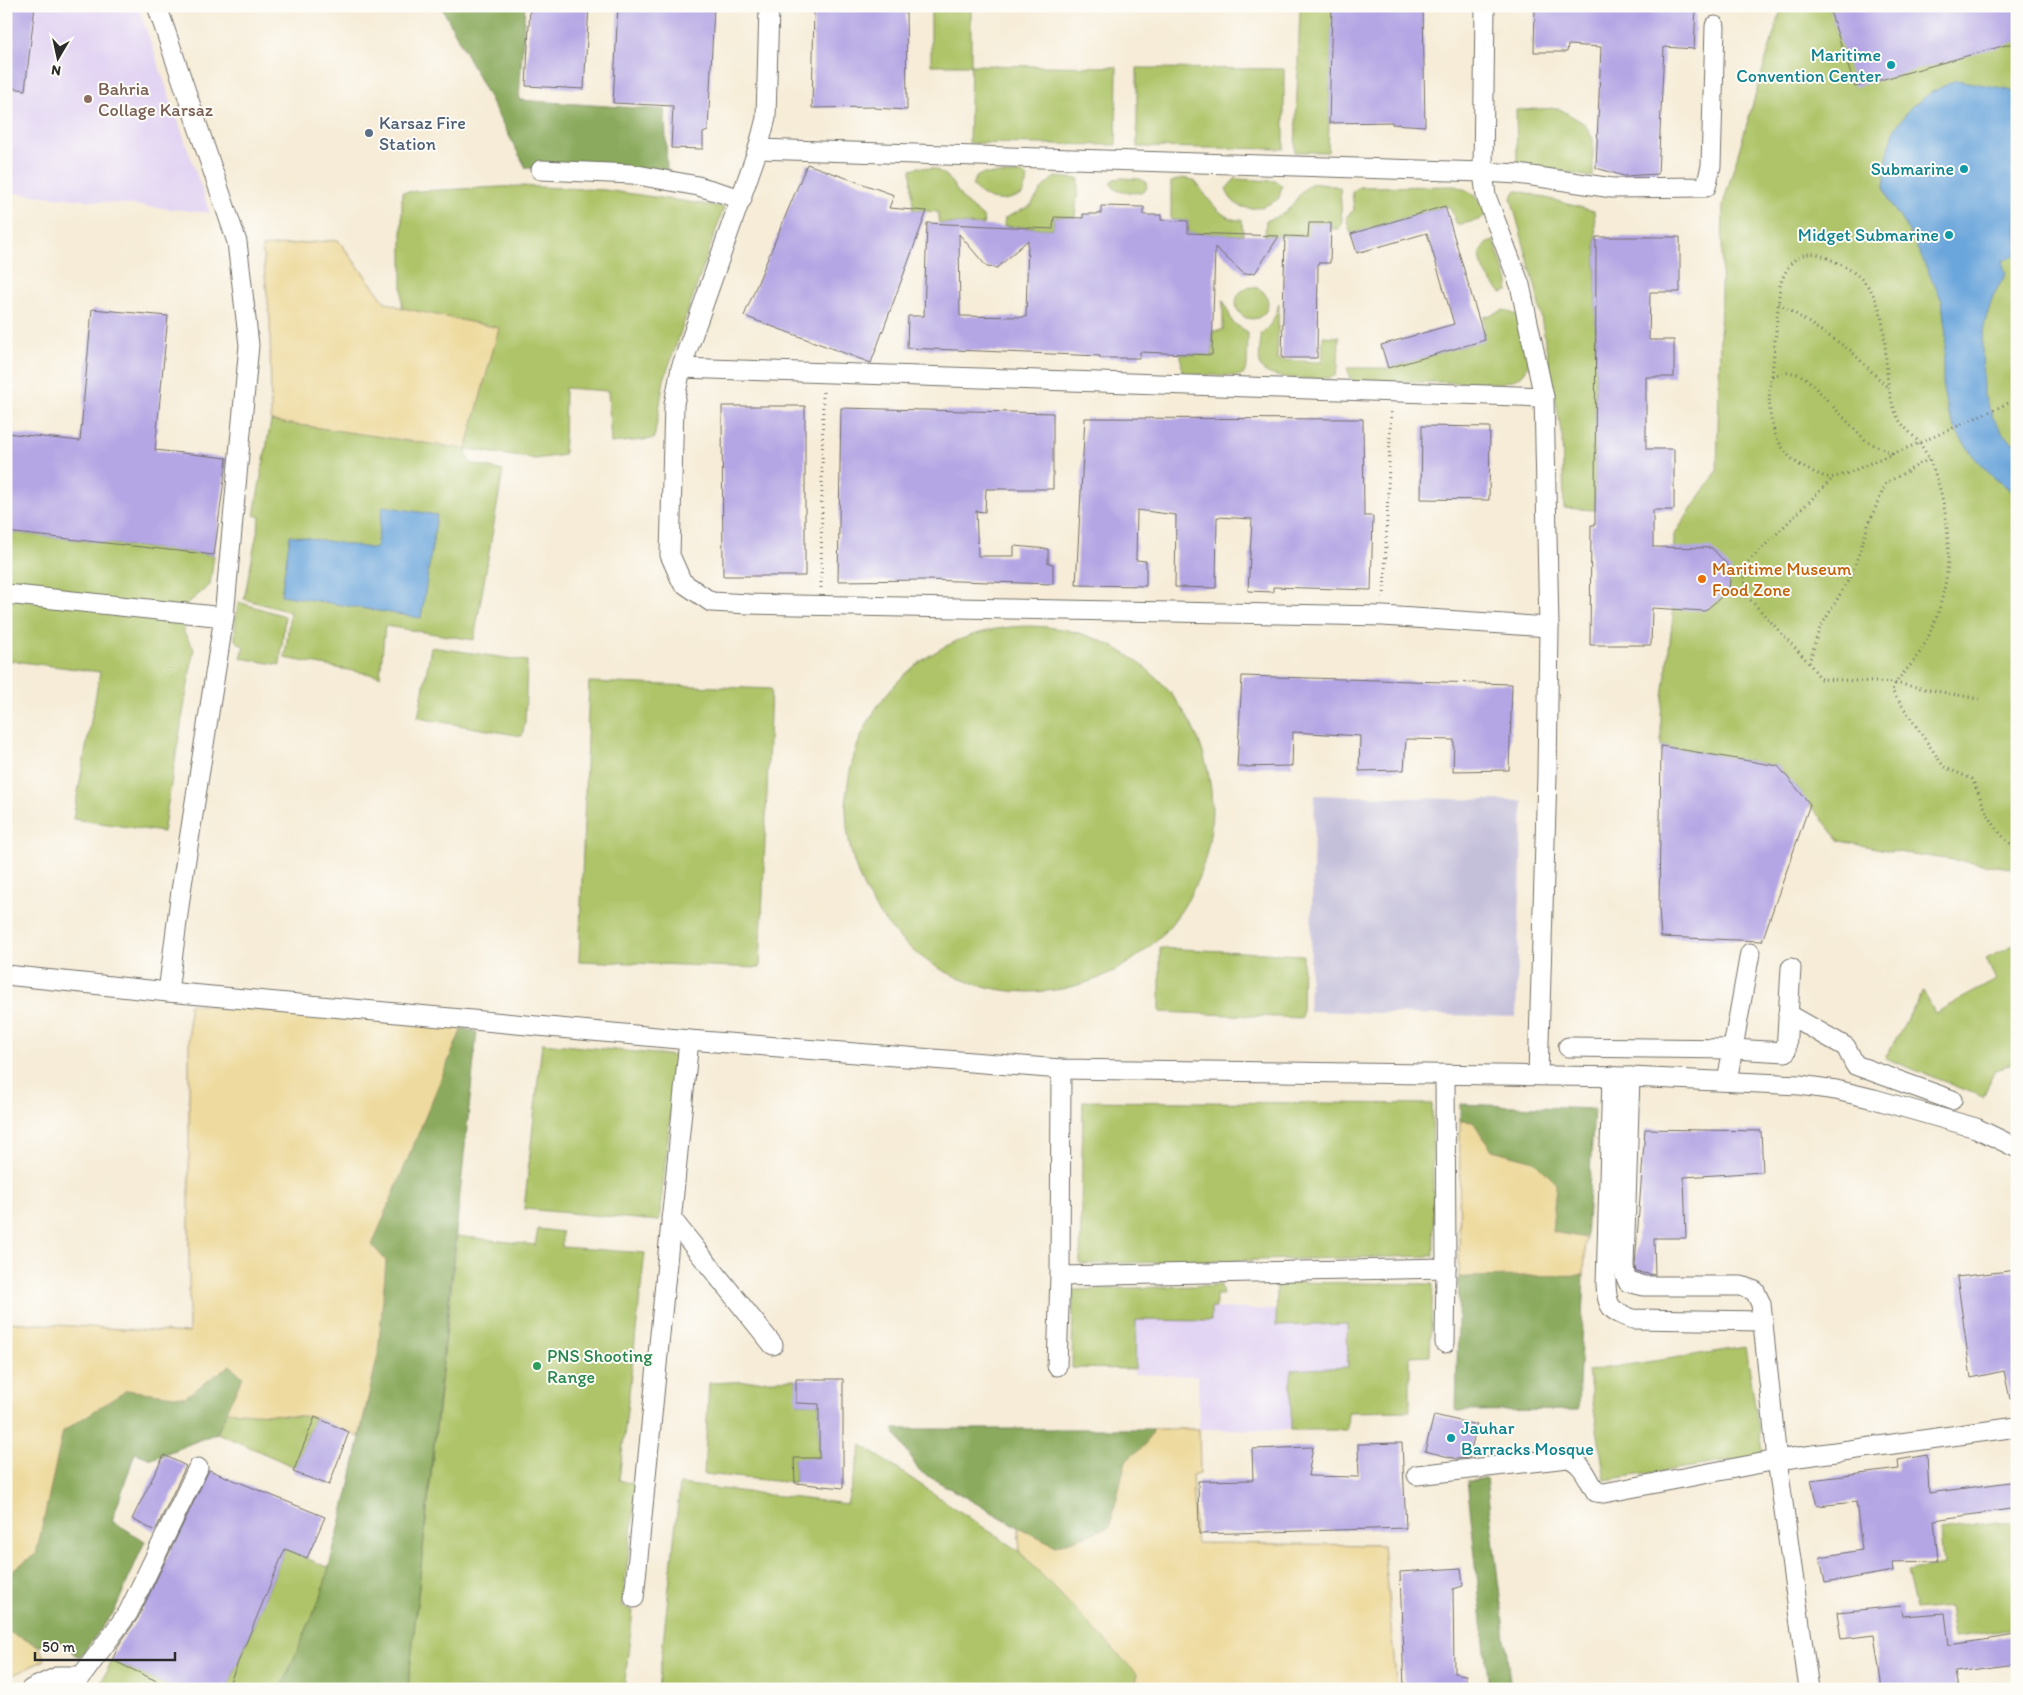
<svg xmlns="http://www.w3.org/2000/svg" width="2023" height="1695" font-family="Itim,sans-serif">
  <style>
    .built { fill: #e2d4f3 }
    .industrial { fill: #c5c0da }
    .green { fill: #afc469; stroke: #6d784a }
    .forest { fill: #8baa5d; stroke: #5b6a44 }
    .sand { fill: #eeda9e; stroke: #8c8264 }
    .water { fill: #6aa5db; stroke: #4a6883 }
    .building { fill: #b4a6e4; fill-rule: evenodd }
    .lines { fill: none; stroke-linecap: round; stroke-linejoin: round }
    .minor-casing { stroke: #726f67; stroke-width: 21 }
    .path { stroke: #726f67; stroke-width: 3; stroke-dasharray: 1 4; stroke-linecap: butt }
    .minor { stroke: #fff; stroke-width: 19 }
    .culture-dot { fill: #0f9aa8; stroke: #fdfcf7; stroke-width: 2 }
    .education-dot { fill: #8d6e63; stroke: #fdfcf7; stroke-width: 2 }
    .service-dot { fill: #5c6f8a; stroke: #fdfcf7; stroke-width: 2 }
    .food-dot { fill: #e8710a; stroke: #fdfcf7; stroke-width: 2 }
    .leisure-dot { fill: #2e9e5b; stroke: #fdfcf7; stroke-width: 2 }
    .labels { text-anchor: middle; dominant-baseline: central; stroke-width: 4; stroke-linejoin: round; paint-order: stroke }
    .culture-label { font-size: 18px; fill: #0d838f; stroke: #fdfcf7; text-anchor: end }
    .education-label { font-size: 18px; fill: #785e54; stroke: #fdfcf7; text-anchor: start }
    .service-label { font-size: 18px; fill: #4e5e75; stroke: #fdfcf7; text-anchor: start }
    .food-label { font-size: 18px; fill: #c56008; stroke: #fdfcf7; text-anchor: start }
    .leisure-label { font-size: 18px; fill: #27864d; stroke: #fdfcf7; text-anchor: start }
  </style>
  <rect width="100%" height="100%" fill="#fdfcf7"/>
  <filter id="ink" filterUnits="userSpaceOnUse"><feTurbulence type="fractalNoise" baseFrequency=".02" numOctaves="2"/><feDisplacementMap in="SourceGraphic" scale="10" xChannelSelector="R" yChannelSelector="G"/><feConvolveMatrix kernelMatrix="1 2 1 2 8 2 1 2 1" color-interpolation-filters="sRGB"/></filter>
  <filter id="wash" filterUnits="userSpaceOnUse"><feTurbulence type="fractalNoise" baseFrequency=".0096" numOctaves="4" result="noise"/><feDisplacementMap in="SourceGraphic" scale="20" xChannelSelector="R" yChannelSelector="G"/><feGaussianBlur stdDeviation="1.12" result="paint"/><feColorMatrix in="noise" values="0 0 0 0 0 0 0 0 0 0 0 0 0 0 0 0 0 1.4 0 .05"/><feComposite in="paint" operator="in"/></filter>
  <g filter="url(#wash)">
    <rect width="100%" height="100%" fill="#f6ecd7"/>
    <g class="built">
      <path d="M6 6H138L210 213 6 192Z"/>
      <path d="M1211 1308 1277 1310 1276 1326 1347 1323 1348 1367 1291 1370V1430L1199 1429 1198 1376 1134 1374 1136 1320 1211 1321Z"/>
    </g>
    <path class="industrial" d="M1315 795 1523 801 1516 1017 1309 1011Z"/>
    <g class="green">
      <path d="M931 6H971V65L1117 67 1116 145 969 143 971 65H931Z"/>
      <path d="M1300 6H1333L1328 152H1295Z"/>
      <path d="M1782 6H2017V869L1891 851 1840 841 1778 766 1661 746V714L1673 616 1674 535 1717 471 1723 204Z"/>
      <path d="M1137 68 1284 69V149L1137 147Z"/>
      <path d="M1558 108 1585 124 1593 139V177L1517 165 1516 110Z"/>
      <path d="M919 167 935 169 947 176 964 201 983 217 984 225 939 223 938 212 913 210 911 169Z"/>
      <path d="M982 174H1024L1028 179 1022 195C1001 203 987 203 972 185L976 177Z"/>
      <path d="M1055 177 1079 179 1075 217H1054L1053 229 1004 226 1005 218 1030 206 1045 185Z"/>
      <path d="M1122 178 1140 179 1146 182 1147 188 1141 193C1131 192 1115 195 1111 183L1114 179Z"/>
      <path d="M1183 178 1194 180C1206 194 1220 222 1242 220L1243 235 1188 233V221L1171 220V182Z"/>
      <path d="M1235 179 1276 181 1282 186 1279 198C1261 212 1234 214 1226 189Z"/>
      <path d="M1312 183 1335 186 1340 188 1342 222 1339 229H1331V223H1309L1308 237 1265 236 1266 220C1296 214 1292 196 1312 183Z"/>
      <path d="M520 186 605 190 724 207 664 380 654 439 611 443 608 391 565 388 564 455 535 459 466 449 470 463 503 471 474 640 385 626 380 676 285 658 290 612 244 599 260 517 254 515 271 421 466 449 499 328 402 308V192Z"/>
      <path d="M1455 186C1474 192 1478 196 1487 214L1479 220 1457 225 1450 207 1445 206 1351 234 1346 217 1354 210 1352 192 1359 187Z"/>
      <path d="M1516 190 1594 211 1596 237 1595 510 1564 508 1562 437 1536 289 1511 198Z"/>
      <path d="M1494 241 1509 285 1508 291 1501 293C1489 281 1465 247 1494 241Z"/>
      <circle cx="1252" cy="303" r="16"/>
      <path d="M1223 300 1233 323 1248 332 1247 367 1243 375 1236 376 1182 374 1181 354 1212 355 1213 331 1223 330Z"/>
      <path d="M1279 303 1277 360 1322 362 1323 336 1339 337 1338 367 1335 376 1329 378C1314 378 1264 382 1260 365 1258 356 1261 343 1261 334 1272 324 1276 317 1279 303Z"/>
      <path d="M1504 310 1517 315C1522 331 1536 360 1523 374 1518 380 1508 381 1501 383L1352 381 1347 368H1388L1484 340V317Z"/>
      <path d="M6 532 214 555 210 585 187 604 183 631 194 649 163 832 73 819 100 672 6 660Z"/>
      <path d="M238 602 285 616 280 665 241 658 244 647 235 640V623Z"/>
      <circle cx="1029" cy="809" r="183"/>
      <path d="M431 647 527 661 525 722 522 736 418 718Z"/>
      <path d="M589 682 771 689 760 968 579 961Z"/>
      <path d="M2017 943V1060L1994 1072 1983 1097 1885 1058 1923 991 1935 1013 1996 980 1986 959Z"/>
      <path d="M1160 948 1303 955 1302 1018 1160 1012Z"/>
      <path d="M542 1043 677 1056 659 1221 524 1209Z"/>
      <path d="M1083 1101 1432 1104 1434 1256 1080 1264Z"/>
      <path d="M538 1229 562 1232V1247L645 1253 619 1480 637 1485 622 1606 633 1611 624 1689H408L457 1236 535 1245Z"/>
      <path d="M1277 1282 1433 1284 1430 1355 1410 1356V1411L1348 1412 1347 1430H1291V1370L1348 1367 1347 1324 1276 1326Z"/>
      <path d="M1221 1285 1223 1295H1216V1308H1211V1321L1136 1320 1135 1369 1072 1368 1073 1290Z"/>
      <path d="M1746 1347 1763 1456 1605 1480 1588 1371Z"/>
      <path d="M796 1379 797 1403 819 1404V1458L794 1459 795 1483 704 1474 709 1383Z"/>
      <path d="M226 1411 315 1417 295 1467 217 1433Z"/>
      <path d="M862 1445 1020 1552 1137 1674V1689H658L680 1484 847 1504Z"/>
      <path d="M2017 1520V1629L1954 1637 1949 1607 1916 1610 1907 1571 1944 1564 1941 1531Z"/>
      <path d="M285 1549 329 1568 322 1593 281 1689H227Z"/>
      <path d="M112 1660 174 1689H98Z"/>
    </g>
    <g class="forest">
      <path d="M441 6H525L519 100 665 110 667 171 526 168Z"/>
      <path d="M462 1028 477 1032 408 1689H281L322 1593 348 1493 378 1354 386 1261 372 1245Z"/>
      <path d="M1460 1104 1594 1109 1586 1238 1552 1232 1556 1183 1534 1161 1492 1150 1473 1122 1460 1121Z"/>
      <path d="M1584 1275 1578 1410 1456 1411 1459 1277Z"/>
      <path d="M230 1365 243 1377 217 1433 152 1459 135 1453 112 1521 145 1541 114 1612 79 1658 61 1642 39 1646 6 1631V1574L36 1554 63 1431 127 1389 184 1397Z"/>
      <path d="M893 1429H1153L1146 1444 1126 1461 1110 1527 1056 1546 1018 1527 919 1471Z"/>
      <path d="M1486 1479 1511 1689H1489L1467 1480Z"/>
    </g>
    <g class="sand">
      <path d="M338 240 385 302 402 308 499 328 466 449 271 421 270 320 262 247Z"/>
      <path d="M189 1004 462 1028 372 1245 386 1261 378 1354 359 1437 315 1417 226 1411 243 1377 230 1365 185 1397 127 1390 63 1431 36 1554 6 1574V1322L189 1333Z"/>
      <path d="M1460 1121 1473 1122 1492 1150 1534 1161 1556 1183 1552 1232 1586 1238 1584 1275 1459 1277Z"/>
      <path d="M1153 1429H1199L1200 1473 1192 1475 1196 1543 1383 1545 1397 1689H1137V1674L1020 1552 1018 1527 1056 1546 1110 1527 1126 1461 1146 1444Z"/>
      <path d="M6 1631 39 1646 45 1660 6 1678Z"/>
    </g>
    <g class="water">
      <path d="M1956 80 2008 89 2017 94V255L2002 261 2006 274 1993 296 1985 322 1982 340 1983 393 1992 416 2004 435 2017 446V502L2012 491 1992 476 1974 457 1958 434 1948 413 1943 390V366L1946 336 1942 301 1911 235 1889 201 1884 186 1888 152 1895 128 1911 107 1932 92Z"/>
      <path d="M383 506 437 515 421 618 281 595 290 535 376 549Z"/>
    </g>
    <g id="blocks">
      <g class="building">
        <path d="M6 6H35L25 90 6 87Z"/>
        <path d="M530 6H589L584 89 526 86Z"/>
        <path d="M618 6H714L708 131 703 133V149L671 148 673 106 613 103Z"/>
        <path d="M814 6H906L907 110 874 108V107L812 108Z"/>
        <path d="M1332 6H1423L1425 126 1392 124V122L1329 123Z"/>
        <path d="M1535 6H1696L1694 49 1664 47 1658 174 1624 176 1596 168 1601 47 1568 45 1567 52H1534Z"/>
        <path d="M1846 6H2017V42L1855 87 1830 11Z"/>
        <path d="M807 164 894 195 889 208 927 211 871 363 744 316Z"/>
        <path d="M1101 206 1144 207V215H1161V220L1188 221V233L1279 236 1255 273 1244 274 1215 247 1212 355 1140 352V358H1100V356L907 348 908 316H924L927 223 1053 229 1054 217 1083 218V214H1101ZM959 234 987 267 997 268 1028 240 1026 317 960 316Z"/>
        <path d="M1445 206 1485 340 1388 368 1381 345 1454 324 1427 233 1357 253 1351 234Z"/>
        <path d="M1309 223H1331L1330 263H1318L1317 358H1282L1285 236 1308 237Z"/>
        <path d="M1596 237H1680V292H1650L1649 340H1674V377H1646V449H1674V510H1653V547L1712 548 1731 569 1729 590 1705 611 1652 608 1651 645H1590L1591 525H1595Z"/>
        <path d="M92 309 168 316 155 450 227 458 214 555 6 532V433L80 441Z"/>
        <path d="M722 406H805V576H723Z"/>
        <path d="M841 408 1053 413V489H986L985 512 976 511 978 556H1014V546L1048 549V563L1053 564V584L926 580 838 581Z"/>
        <path d="M1085 418 1363 419 1364 516H1373L1371 590 1273 587V592L1248 591 1252 519 1217 517 1216 588 1175 587 1176 515 1137 510 1136 560 1146 561V586L1076 585Z"/>
        <path d="M1422 426 1490 427 1489 500 1421 499Z"/>
        <path d="M1242 676 1512 684 1509 770 1453 771 1454 740 1406 739 1404 770 1359 771 1360 736 1293 732 1292 766 1237 767Z"/>
        <path d="M1661 746 1778 766 1810 804 1762 941 1661 937 1659 910Z"/>
        <path d="M1645 1129 1761 1131 1763 1172 1684 1177 1686 1238H1654L1655 1275 1636 1272 1635 1266Z"/>
        <path d="M2017 1270V1398L2010 1399 2004 1371 1971 1378 1957 1277Z"/>
        <path d="M796 1379H843V1488L795 1483 794 1458H819V1404L796 1403Z"/>
        <path d="M1434 1415 1477 1425 1469 1458 1457 1459 1425 1451Z"/>
        <path d="M315 1417 349 1432 329 1485 293 1472Z"/>
        <path d="M1402 1443 1406 1528 1199 1534 1198 1481 1253 1480 1252 1449 1313 1447 1308 1476 1359 1477 1358 1444Z"/>
        <path d="M164 1455 186 1466 155 1531 132 1519Z"/>
        <path d="M1927 1455 1929 1493 2017 1481V1508L1934 1520 1938 1561 1892 1562 1893 1571 1825 1583 1820 1557 1862 1550 1856 1502 1817 1506 1811 1480 1899 1469 1898 1460Z"/>
        <path d="M209 1470 325 1517 307 1558 285 1549 227 1689H174L112 1660 120 1643 138 1618Z"/>
        <path d="M1461 1568 1463 1586 1453 1589 1454 1673 1466 1675V1689H1404L1400 1572Z"/>
        <path d="M1901 1606 1903 1616 1945 1613 1949 1645 2017 1635V1664L1955 1672 1958 1689H1882L1874 1635 1841 1639 1837 1612Z"/>
      </g>
    </g>
  </g>
  <g filter="url(#ink)">
    <use href="#blocks" fill-opacity="0" stroke="#726f67" stroke-width="1"/>
    <g class="lines">
      <g class="minor-casing">
        <g id="minor">
          <path d="M157 6 237 242 249 345 224 617 181 891 168 992"/>
          <path d="M769 6 766 118 758 149 681 368 674 404 670 555 682 582 711 602 749 604 1383 616 1549 627"/>
          <path d="M1485 6 1483 172 1486 196 1520 285 1544 397 1549 627 1547 775 1538 1075"/>
          <path d="M758 149 1483 172 1518 174 1612 188 1706 187 1711 166 1715 26"/>
          <path d="M541 170 632 174 698 186 742 199"/>
          <path d="M681 368 1544 397"/>
          <path d="M6 594 224 617"/>
          <path d="M6 975 168 992 689 1040 1061 1069 1630 1077 1800 1085 1836 1090 1874 1099 1976 1128 2017 1148"/>
          <path d="M1788 1014 1846 1047 1855 1065 1952 1100"/>
          <path d="M1568 1047 1733 1049 1786 1052 1791 968"/>
          <path d="M1061 1069 1060 1276 1446 1268 1445 1074"/>
          <path d="M1612 1076 1606 1284C1607 1308 1611 1311 1633 1319L1763 1321"/>
          <path d="M1630 1077 1624 1266 1625 1275 1628 1282 1644 1286H1741L1755 1291 1761 1304 1777 1460 1809 1689"/>
          <path d="M1727 1081 1750 953"/>
          <path d="M671 1218 773 1345"/>
          <path d="M1445 1343 1446 1268"/>
          <path d="M1057 1366 1060 1276"/>
          <path d="M1417 1475 1568 1458C1583 1463 1588 1479 1596 1492L1604 1493 1777 1460 2017 1427"/>
          <path d="M634 1598 689 1040"/>
          <path d="M31 1689 59 1676H80"/>
          <path d="M72 1689 128 1613 198 1468"/>
        </g>
      </g>
      <g class="path">
        <path d="M1779 303 1850 350 1888 388"/>
        <path d="M1772 376C1787 372 1795 370 1808 380L1866 441 1894 454"/>
        <path d="M2017 399C1971 420 1924 442 1877 460 1863 466 1849 474 1834 477 1827 479 1816 473 1809 470 1773 454 1764 412 1772 376L1780 285C1785 271 1792 256 1808 254 1819 252 1831 260 1840 264 1905 297 1873 362 1897 416 1902 427 1914 435 1921 445 1940 474 1949 519 1948 554 1948 589 1935 632 1914 661 1906 671 1896 679 1892 691L1944 767 1972 779C1983 803 1993 834 2017 848"/>
        <path d="M1929 459 1886 483 1869 523 1852 574 1819 630 1809 663 1821 679 1894 683 1979 699"/>
        <path d="M821 588 823 391"/>
        <path d="M1384 598 1391 410"/>
        <path d="M1809 663 1745 594V581L1741 569 1833 478"/>
      </g>
      <use href="#minor" class="minor"/>
    </g>
  </g>
  <g class="culture-dot">
    <circle cx="1891" cy="65" r="5"/>
    <circle cx="1964" cy="169" r="5"/>
    <circle cx="1949" cy="235" r="5"/>
    <circle cx="1451" cy="1438" r="5"/>
  </g>
  <circle class="education-dot" cx="88" cy="99" r="5"/>
  <circle class="service-dot" cx="369" cy="133" r="5"/>
  <circle class="food-dot" cx="1702" cy="579" r="5"/>
  <circle class="leisure-dot" cx="537" cy="1366" r="5"/>
  <g class="labels">
    <g class="culture-label">
      <text x="1881" y="55">Maritime<tspan x="1881" dy="21">Convention Center</tspan></text>
      <text x="1954" y="169">Submarine</text>
      <text x="1939" y="235">Midget Submarine</text>
      <text x="1461" y="1428" text-anchor="start">Jauhar<tspan x="1461" dy="21">Barracks Mosque</tspan></text>
    </g>
    <g class="education-label">
      <text x="98" y="89">Bahria<tspan x="98" dy="21">Collage Karsaz</tspan></text>
    </g>
    <g class="service-label">
      <text x="379" y="123">Karsaz Fire<tspan x="379" dy="21">Station</tspan></text>
    </g>
    <g class="food-label">
      <text x="1712" y="569">Maritime Museum<tspan x="1712" dy="21">Food Zone</tspan></text>
    </g>
    <g class="leisure-label">
      <text x="547" y="1356">PNS Shooting<tspan x="547" dy="21">Range</tspan></text>
    </g>
  </g>
  <rect width="2023" height="1695" fill="none" stroke="#fdfcf7" stroke-width="25"/>
  <g transform="translate(58 58) rotate(189)" stroke="#fdfcf7" stroke-width="4" paint-order="stroke">
  <path d="M0-4L9 19L0 12L-9 19Z" fill="#2b2b2b"/>
  <text y="-8" font-size="14" font-weight="bold" text-anchor="middle" fill="#2b2b2b">N</text>
  </g>
  <path d="M35 1652v8h140v-8" fill="none" stroke="#2b2b2b" stroke-width="2.5"/>
  <text x="42" y="1652" font-size="15" fill="#2b2b2b" stroke="#fdfcf7" stroke-width="4" paint-order="stroke">50 m</text>
</svg>
